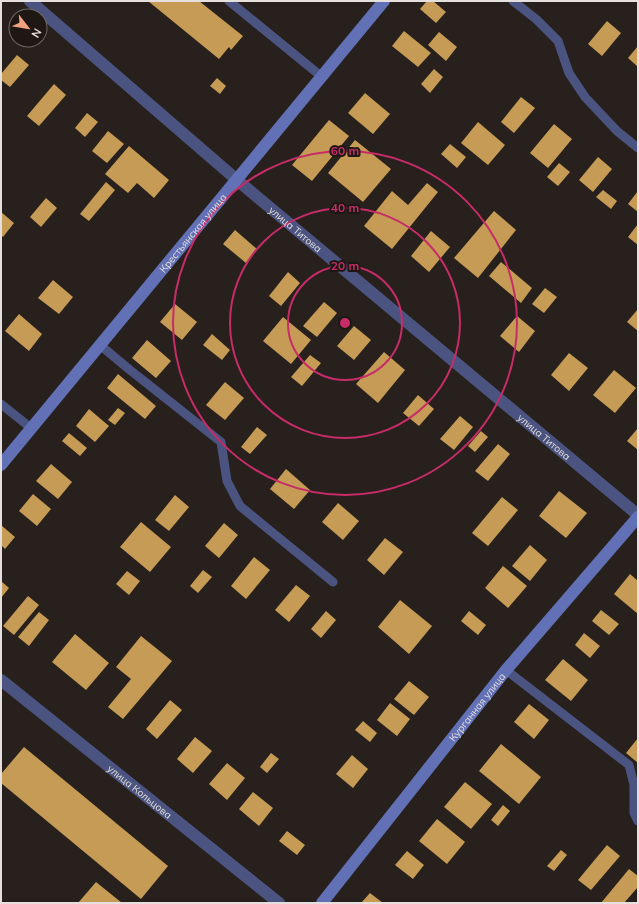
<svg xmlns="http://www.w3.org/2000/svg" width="639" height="904" font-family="Mulish,sans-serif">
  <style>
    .building { fill: #c69b55 }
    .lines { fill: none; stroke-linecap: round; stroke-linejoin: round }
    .lane { stroke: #4b5480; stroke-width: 9 }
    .street { stroke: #4b5480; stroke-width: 12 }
    .secondary { stroke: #6270b6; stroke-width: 12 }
    .ring { fill: none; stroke: #c62c68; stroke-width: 2 }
    .labels { text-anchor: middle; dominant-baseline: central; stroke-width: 4; stroke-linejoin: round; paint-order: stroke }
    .street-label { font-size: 10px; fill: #e5e0dd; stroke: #1e1713 }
    .centre { fill: #c62c68; stroke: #1e1713; stroke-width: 2 }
    .ring-label { font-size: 12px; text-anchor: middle; font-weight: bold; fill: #c62c68; stroke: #1e1713; stroke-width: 4; stroke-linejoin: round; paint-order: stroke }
  </style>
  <rect width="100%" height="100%" fill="#28201c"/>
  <g class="building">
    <path d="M148 1H199L243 36 231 50 229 47 219 59Z"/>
    <path d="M427 1H433L446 12 436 23 420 9Z"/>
    <path d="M607 21 621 33 602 56 588 44Z"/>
    <path d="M404 31 431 53 418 67 392 46Z"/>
    <path d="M439 32 457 47 446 61 428 45Z"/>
    <path d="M638 46V67L628 58Z"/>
    <path d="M17 55 29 65 10 87 1 80V74Z"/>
    <path d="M434 69 443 77 430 93 421 84Z"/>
    <path d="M217 78 226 86 220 94 210 86Z"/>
    <path d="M54 84 66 95 39 126 27 116Z"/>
    <path d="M365 93 390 114 373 134 348 113Z"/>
    <path d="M521 97 535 108 514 133 501 122Z"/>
    <path d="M87 113 98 122 85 137 75 128Z"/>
    <path d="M329 120 349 136 312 181 292 165Z"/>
    <path d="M478 122 505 145 488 165 461 143Z"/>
    <path d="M554 124 572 139 548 168 530 153Z"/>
    <path d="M108 131 124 144 107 163 92 151Z"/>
    <path d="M355 140 391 169 363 202 328 173Z"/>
    <path d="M450 144 466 157 457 168 441 154Z"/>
    <path d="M129 146 169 180 154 198 137 183 128 193 105 174Z"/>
    <path d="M598 157 612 169 593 192 579 180Z"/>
    <path d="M559 163 570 172 558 186 547 177Z"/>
    <path d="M106 182 115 190 89 221 80 214Z"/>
    <path d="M427 183 438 192 392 249 364 226 392 191 408 205Z"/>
    <path d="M603 190 617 201 611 209 596 197Z"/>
    <path d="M638 191V212L628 204Z"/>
    <path d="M46 198 57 208 41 227 30 217Z"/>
    <path d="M494 211 516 230 478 278 454 258Z"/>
    <path d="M1 212 14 223 3 237 1 235Z"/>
    <path d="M638 224V245L628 237Z"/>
    <path d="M235 230 257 249 246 263 223 244Z"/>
    <path d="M431 231 450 247 429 272 411 256Z"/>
    <path d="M501 262 532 288 521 303 489 276Z"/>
    <path d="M288 272 300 283 281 306 269 296Z"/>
    <path d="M53 280 73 297 59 314 38 298Z"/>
    <path d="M545 288 557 297 544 313 532 304Z"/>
    <path d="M324 302 337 313 317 337 303 326Z"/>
    <path d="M175 304 197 322 182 340 160 322Z"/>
    <path d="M638 309V331L627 322Z"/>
    <path d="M19 314 42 334 29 351 5 331Z"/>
    <path d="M517 316 535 331 519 352 500 336Z"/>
    <path d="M283 317 311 340 291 364 263 341Z"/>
    <path d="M354 326 371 340 354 360 337 346Z"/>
    <path d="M212 334 230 350 222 360 203 345Z"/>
    <path d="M147 340 171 361 156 378 132 358Z"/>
    <path d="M384 352 405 370 378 403 356 384Z"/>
    <path d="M569 353 588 368 569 391 551 375Z"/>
    <path d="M310 355 321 363 302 386 291 377Z"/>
    <path d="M614 370 636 388 615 413 593 395Z"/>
    <path d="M118 374 156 406 145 419 107 388Z"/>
    <path d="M225 382 244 398 225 420 206 405Z"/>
    <path d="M418 395 434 409 419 426 403 413Z"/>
    <path d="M118 408 125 413 115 425 108 420Z"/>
    <path d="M89 409 109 426 95 442 76 426Z"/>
    <path d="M460 416 473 427 454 450 440 439Z"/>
    <path d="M257 427 267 435 250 454 241 447Z"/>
    <path d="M638 428V450L627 441Z"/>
    <path d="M481 431 488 437 475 452 468 446Z"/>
    <path d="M69 433 87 448 80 456 62 441Z"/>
    <path d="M498 444 510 454 488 481 475 471Z"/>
    <path d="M51 464 72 482 58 499 36 481Z"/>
    <path d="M286 469 310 490 294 509 270 489Z"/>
    <path d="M559 491 587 513 566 538 539 516Z"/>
    <path d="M33 494 51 509 37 526 19 511Z"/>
    <path d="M175 495 189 507 169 531 155 520Z"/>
    <path d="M502 497 518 510 488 546 472 533Z"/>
    <path d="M338 503 359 521 343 540 322 522Z"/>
    <path d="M141 522 171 547 150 572 120 547Z"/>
    <path d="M224 523 238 535 219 558 205 546Z"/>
    <path d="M1 525 15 537 5 549 1 545Z"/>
    <path d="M385 538 403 552 384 575 367 560Z"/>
    <path d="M530 545 547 560 530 581 512 566Z"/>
    <path d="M254 557 270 570 246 599 231 586Z"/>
    <path d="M503 566 527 586 508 608 485 588Z"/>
    <path d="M203 570 212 577 198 593 190 586Z"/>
    <path d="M127 571 140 581 129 595 116 584Z"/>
    <path d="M630 574 638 581V614L614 594Z"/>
    <path d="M1 581 9 588 1 598Z"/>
    <path d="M296 585 310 596 289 622 275 610Z"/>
    <path d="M28 596 39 605 14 635 3 626Z"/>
    <path d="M400 600 432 626 409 654 378 627Z"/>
    <path d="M601 610 619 624 609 635 592 621Z"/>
    <path d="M326 611 336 620 321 638 311 629Z"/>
    <path d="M469 611 486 625 478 635 461 621Z"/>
    <path d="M39 612 49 620 29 646 18 637Z"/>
    <path d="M584 633 600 646 590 658 575 645Z"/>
    <path d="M75 634 109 663 86 690 52 662Z"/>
    <path d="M141 636 172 661 123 719 108 707 131 679 116 667Z"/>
    <path d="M563 659 588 680 571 701 545 680Z"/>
    <path d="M409 681 429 697 414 715 394 699Z"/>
    <path d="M170 700 182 710 157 739 146 729Z"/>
    <path d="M390 703 410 719 397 736 377 720Z"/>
    <path d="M529 704 549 720 534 739 514 722Z"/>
    <path d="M363 721 377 733 370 742 355 730Z"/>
    <path d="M195 737 212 751 193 773 177 759Z"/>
    <path d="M638 738V763L626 753Z"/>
    <path d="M501 744 541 777 519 804 479 771Z"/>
    <path d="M24 747 168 866 141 899 1 783V774Z"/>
    <path d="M271 753 279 759 267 773 260 767Z"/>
    <path d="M352 755 368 769 353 788 336 774Z"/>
    <path d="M227 763 245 778 227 800 209 784Z"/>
    <path d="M465 782 492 804 471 829 444 807Z"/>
    <path d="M253 792 273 808 259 826 239 809Z"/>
    <path d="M503 805 510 811 498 826 491 820Z"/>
    <path d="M437 819 465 842 447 864 419 841Z"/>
    <path d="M287 831 305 845 297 855 279 841Z"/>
    <path d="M607 845 620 856 591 890 578 880Z"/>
    <path d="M561 850 567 855 554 871 547 866Z"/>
    <path d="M407 851 424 865 413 879 395 865Z"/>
    <path d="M629 869 638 876V887L624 903H601Z"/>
    <path d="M96 882 122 903H78Z"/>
    <path d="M370 893 383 903H361Z"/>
  </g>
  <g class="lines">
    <g class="lane">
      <path d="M229 1 322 77"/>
      <path d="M513 1 536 19 558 41 569 73 585 97 617 131 638 148"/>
      <path d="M100 345 130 370 221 442 227 481 240 506 333 582"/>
      <path d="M1 404 31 428"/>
      <path d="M506 670 629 765 634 785V813L638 821"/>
    </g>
    <g class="street">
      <path id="s1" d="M30 1 237 180 638 515"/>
      <path id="s2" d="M1 680 279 903"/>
    </g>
    <g class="secondary">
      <path id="s3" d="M1 465 384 1"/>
      <path id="s4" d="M322 903 506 670 638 517"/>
    </g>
  </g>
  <g class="ring">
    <circle cx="345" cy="323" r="57"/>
    <circle cx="345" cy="323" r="115"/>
    <circle cx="345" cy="323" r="172"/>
  </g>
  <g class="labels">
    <g class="street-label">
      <text stroke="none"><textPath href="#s1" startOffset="350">улица Титова</textPath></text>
      <text stroke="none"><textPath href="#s3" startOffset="301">Крестьянская улица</textPath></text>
      <text stroke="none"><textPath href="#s1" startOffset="674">улица Титова</textPath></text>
      <text stroke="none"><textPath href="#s4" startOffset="250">Курганная улица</textPath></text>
      <text stroke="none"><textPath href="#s2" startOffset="178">улица Кольцова</textPath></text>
    </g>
  </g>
  <circle cx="345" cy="323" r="6" class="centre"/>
  <g class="ring-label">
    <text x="345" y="155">60 m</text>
    <text x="345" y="212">40 m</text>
    <text x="345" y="270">20 m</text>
  </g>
  <rect width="639" height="904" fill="none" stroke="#e5e0dd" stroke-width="4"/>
  <g transform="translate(28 28) rotate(121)"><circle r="19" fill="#1e1713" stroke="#6e6764"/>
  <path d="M0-3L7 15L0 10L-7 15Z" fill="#f1a17d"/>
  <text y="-6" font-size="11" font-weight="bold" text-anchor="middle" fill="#e5e0dd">N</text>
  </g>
</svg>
